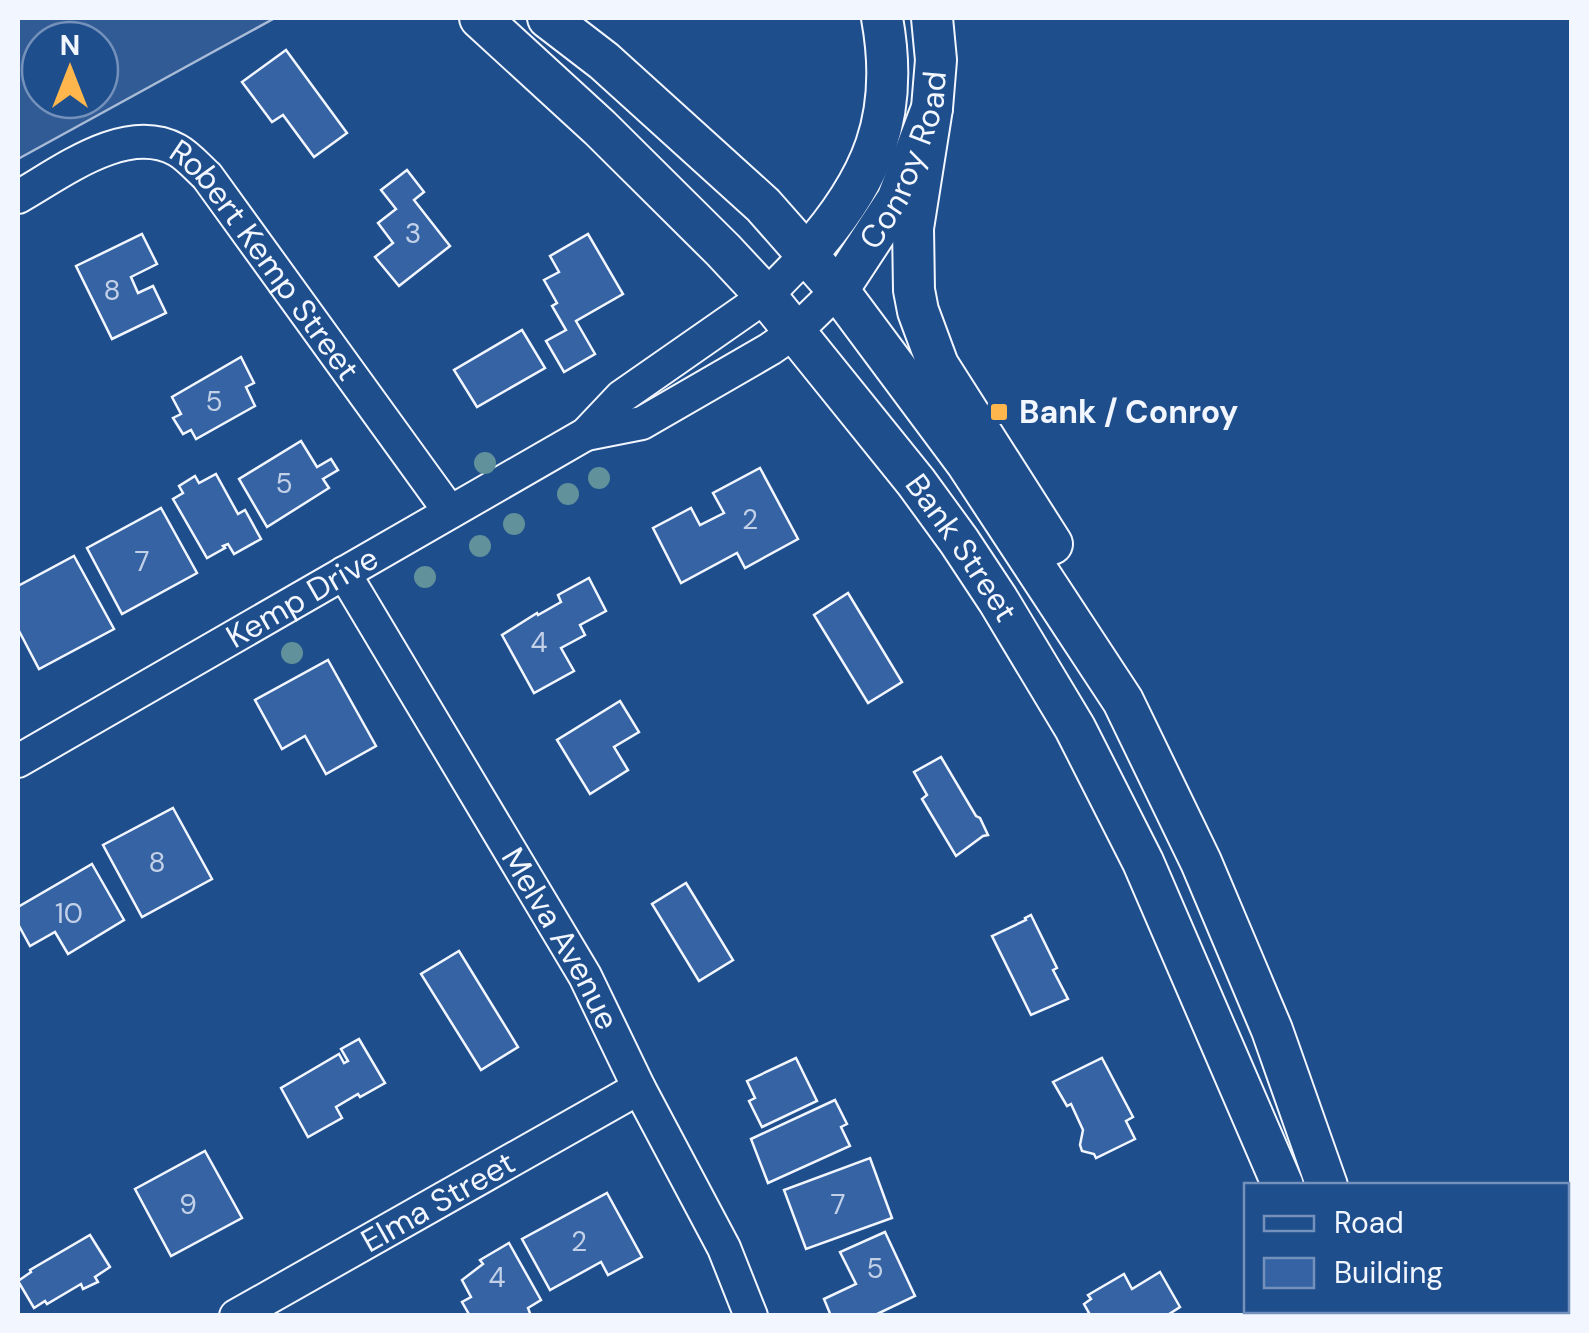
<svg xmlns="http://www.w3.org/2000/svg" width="1589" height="1333" font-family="'DM Sans',sans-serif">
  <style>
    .built { fill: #305b95; stroke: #a8bbd7; stroke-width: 2.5; fill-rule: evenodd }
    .building { fill: #3563a3; stroke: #f2f6ff; stroke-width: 2.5 }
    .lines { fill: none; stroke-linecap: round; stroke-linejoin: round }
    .minor-casing { stroke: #f2f6ff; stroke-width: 36 }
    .major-casing { stroke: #f2f6ff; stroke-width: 44 }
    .minor { stroke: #1f4e8c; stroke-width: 32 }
    .major { stroke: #1f4e8c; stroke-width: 40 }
    .tree { fill: #61919a }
    .poi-dot { fill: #ffb74d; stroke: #1f4e8c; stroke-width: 4 }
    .labels { text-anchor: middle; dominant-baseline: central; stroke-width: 8; stroke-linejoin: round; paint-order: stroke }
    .number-label { font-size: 28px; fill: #c3d1e8 }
    .street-label { font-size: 32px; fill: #f2f6ff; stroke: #1f4e8c }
    .poi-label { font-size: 32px; font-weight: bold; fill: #f2f6ff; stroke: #1f4e8c; text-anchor: start }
  </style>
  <rect width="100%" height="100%" fill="#1f4e8c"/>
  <path class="built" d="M18 18H275L18 159ZM40 40H100V100H40Z"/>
  <g class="building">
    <path d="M286 50 347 133 314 157 283 115 272 122 242 82Z"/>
    <path d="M407 170 424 192 414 200 450 246 399 286 375 257 393 243 378 223 396 209 381 190Z"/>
    <path d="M142 234 157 264 131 277 138 293 153 286 166 313 112 339 76 266Z"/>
    <path d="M588 234 623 294 576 321 595 354 564 372 546 341 566 330 552 306 557 303 544 280 559 272 550 256Z"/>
    <path d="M522 330 545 368 477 407 454 370Z"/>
    <path d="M241 357 254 383 246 387 255 406 196 439 191 430 183 434 173 418 181 414 172 397Z"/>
    <path d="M301 441 317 467 331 459 338 470 323 479 329 488 267 527 239 479Z"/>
    <path d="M760 468 798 539 745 568 737 553 681 583 653 528 691 508 700 525 724 513 713 493Z"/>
    <path d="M216 474 238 514 245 510 261 539 234 554 228 544 223 546 225 548 207 558 173 499 183 493 179 486 195 476 199 483Z"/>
    <path d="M161 508 197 573 122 614 87 548Z"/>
    <path d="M74 556 114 629 39 669 18 629V586Z"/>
    <path d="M589 578 606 611 580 625 585 635 561 648 574 671 534 693 502 635 537 613 538 615 561 602 558 595Z"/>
    <path d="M848 593 902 682 868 703 814 615Z"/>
    <path d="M328 660 376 746 326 774 305 736 282 749 255 700Z"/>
    <path d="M620 701 639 732 614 747 628 770 590 794 557 740Z"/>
    <path d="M941 757 976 816 980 818 988 835 983 836 956 856 922 799 927 795 914 772Z"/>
    <path d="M173 808 212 879 142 917 103 845Z"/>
    <path d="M92 864 124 920 68 954 55 932 30 946 18 924V907Z"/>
    <path d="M686 883 733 960 699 981 652 904Z"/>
    <path d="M1031 915 1057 968 1053 970 1068 999 1031 1015 992 936 1026 920 1025 918Z"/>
    <path d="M459 951 518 1047 481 1070 421 974Z"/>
    <path d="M359 1039 385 1083 360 1097 358 1094 336 1107 342 1118 308 1137 281 1088 339 1054 344 1063 348 1061 341 1049Z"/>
    <path d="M796 1058 817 1101 762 1127 749 1101 755 1098 747 1081Z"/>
    <path d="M1102 1058 1133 1117 1126 1121 1135 1139 1096 1158 1094 1154 1082 1151 1080 1145 1083 1130 1071 1104 1067 1106 1053 1082Z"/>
    <path d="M835 1100 847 1124 841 1127 850 1146 768 1183 751 1139Z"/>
    <path d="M205 1151 242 1218 171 1256 135 1189Z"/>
    <path d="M870 1158 892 1218 806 1249 784 1190Z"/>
    <path d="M607 1193 642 1257 608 1275 601 1262 550 1290 522 1239Z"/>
    <path d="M885 1232 915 1296 873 1316H831L824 1299 856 1284 840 1252Z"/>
    <path d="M90 1235 110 1267 95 1277 98 1282 83 1289 81 1284 47 1304 45 1301 34 1308 18 1281 31 1272 30 1270Z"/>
    <path d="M509 1243 541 1300 528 1308 531 1316H470L462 1302 471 1297 462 1280 483 1264 480 1260Z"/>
    <path d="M1160 1272 1180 1307 1166 1316 1085 1315 1089 1313 1084 1304 1091 1299 1088 1295 1124 1274 1132 1289Z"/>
  </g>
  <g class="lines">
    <g class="minor-casing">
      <g id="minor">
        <path id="s1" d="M18 197C62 172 126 122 177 150 188 156 198 168 207 176L450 512"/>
        <path d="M586 434 642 423 770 349 796 331 838 290"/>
        <path id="s2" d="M344 573 585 976 639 1088 724 1248 751 1316"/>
        <path id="s3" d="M18 761 586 434 621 397 766 296 807 254"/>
        <path id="s4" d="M236 1316 639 1088"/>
      </g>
    </g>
    <g class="major-casing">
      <g id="major">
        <path id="s5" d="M480 18 600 128 723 250 766 296 916 482 959 541 998 600 1075 728 1143 862 1283 1186"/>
        <path d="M548 18 604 61 763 205 838 290 966 462 1123 701 1201 862 1272 1030 1327 1186"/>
        <path d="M932 108 913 228 914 290 918 311 938 365 1052 544"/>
        <path d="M807 254C873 180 900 116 882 18"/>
        <path id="s6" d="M838 290 897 200 932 108 936 60 932 18"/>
        <path d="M1346 1310 1349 1316"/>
      </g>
    </g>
    <use href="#minor" class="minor"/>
    <use href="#major" class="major"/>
  </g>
  <g class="tree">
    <circle cx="485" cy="463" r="11"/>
    <circle cx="599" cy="478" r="11"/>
    <circle cx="568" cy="494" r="11"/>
    <circle cx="514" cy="524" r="11"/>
    <circle cx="480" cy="546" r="11"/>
    <circle cx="425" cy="577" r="11"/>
    <circle cx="292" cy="653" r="11"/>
  </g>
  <rect class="poi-dot" x="989" y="402" width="20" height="20" rx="5"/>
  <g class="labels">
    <g class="number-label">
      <text x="413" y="233">3</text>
      <text x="112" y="290">8</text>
      <text x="214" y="401">5</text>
      <text x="284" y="483">5</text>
      <text x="750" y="519">2</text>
      <text x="142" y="561">7</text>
      <text x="539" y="642">4</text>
      <text x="157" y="862">8</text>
      <text x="69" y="913">10</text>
      <text x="188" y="1204">9</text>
      <text x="838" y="1204">7</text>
      <text x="579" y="1241">2</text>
      <text x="875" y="1268">5</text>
      <text x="497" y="1277">4</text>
    </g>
    <g class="street-label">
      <text stroke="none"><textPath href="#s6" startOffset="148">Conroy Road</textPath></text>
      <text stroke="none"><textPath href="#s1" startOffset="315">Robert Kemp Street</textPath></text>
      <text stroke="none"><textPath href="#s5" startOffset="718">Bank Street</textPath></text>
      <text stroke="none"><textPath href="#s3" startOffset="328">Kemp Drive</textPath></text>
      <text stroke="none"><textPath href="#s2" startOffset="425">Melva Avenue</textPath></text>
      <text stroke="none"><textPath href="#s4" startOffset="232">Elma Street</textPath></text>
    </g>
    <g class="poi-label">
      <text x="1019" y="412">Bank / Conroy</text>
    </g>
  </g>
  <rect width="1589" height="1333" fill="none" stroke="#f2f6ff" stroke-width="40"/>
  <rect x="1244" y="1183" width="325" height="130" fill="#1f4e8c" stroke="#7391ba" stroke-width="2.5"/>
  <rect x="1264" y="1216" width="50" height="15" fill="#1f4e8c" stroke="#7391ba" stroke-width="2.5"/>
  <text x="1334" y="1233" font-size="30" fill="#f2f6ff">Road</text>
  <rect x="1264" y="1258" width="50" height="30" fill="#3563a3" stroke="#7391ba" stroke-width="2.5"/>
  <text x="1334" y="1283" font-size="30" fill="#f2f6ff">Building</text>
  <g transform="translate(70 70)"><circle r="48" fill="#1f4e8c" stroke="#7391ba" stroke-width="2.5"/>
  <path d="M0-8L18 38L0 25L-18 38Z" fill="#ffb74d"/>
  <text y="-15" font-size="28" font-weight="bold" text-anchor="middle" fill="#f2f6ff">N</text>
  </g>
</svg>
